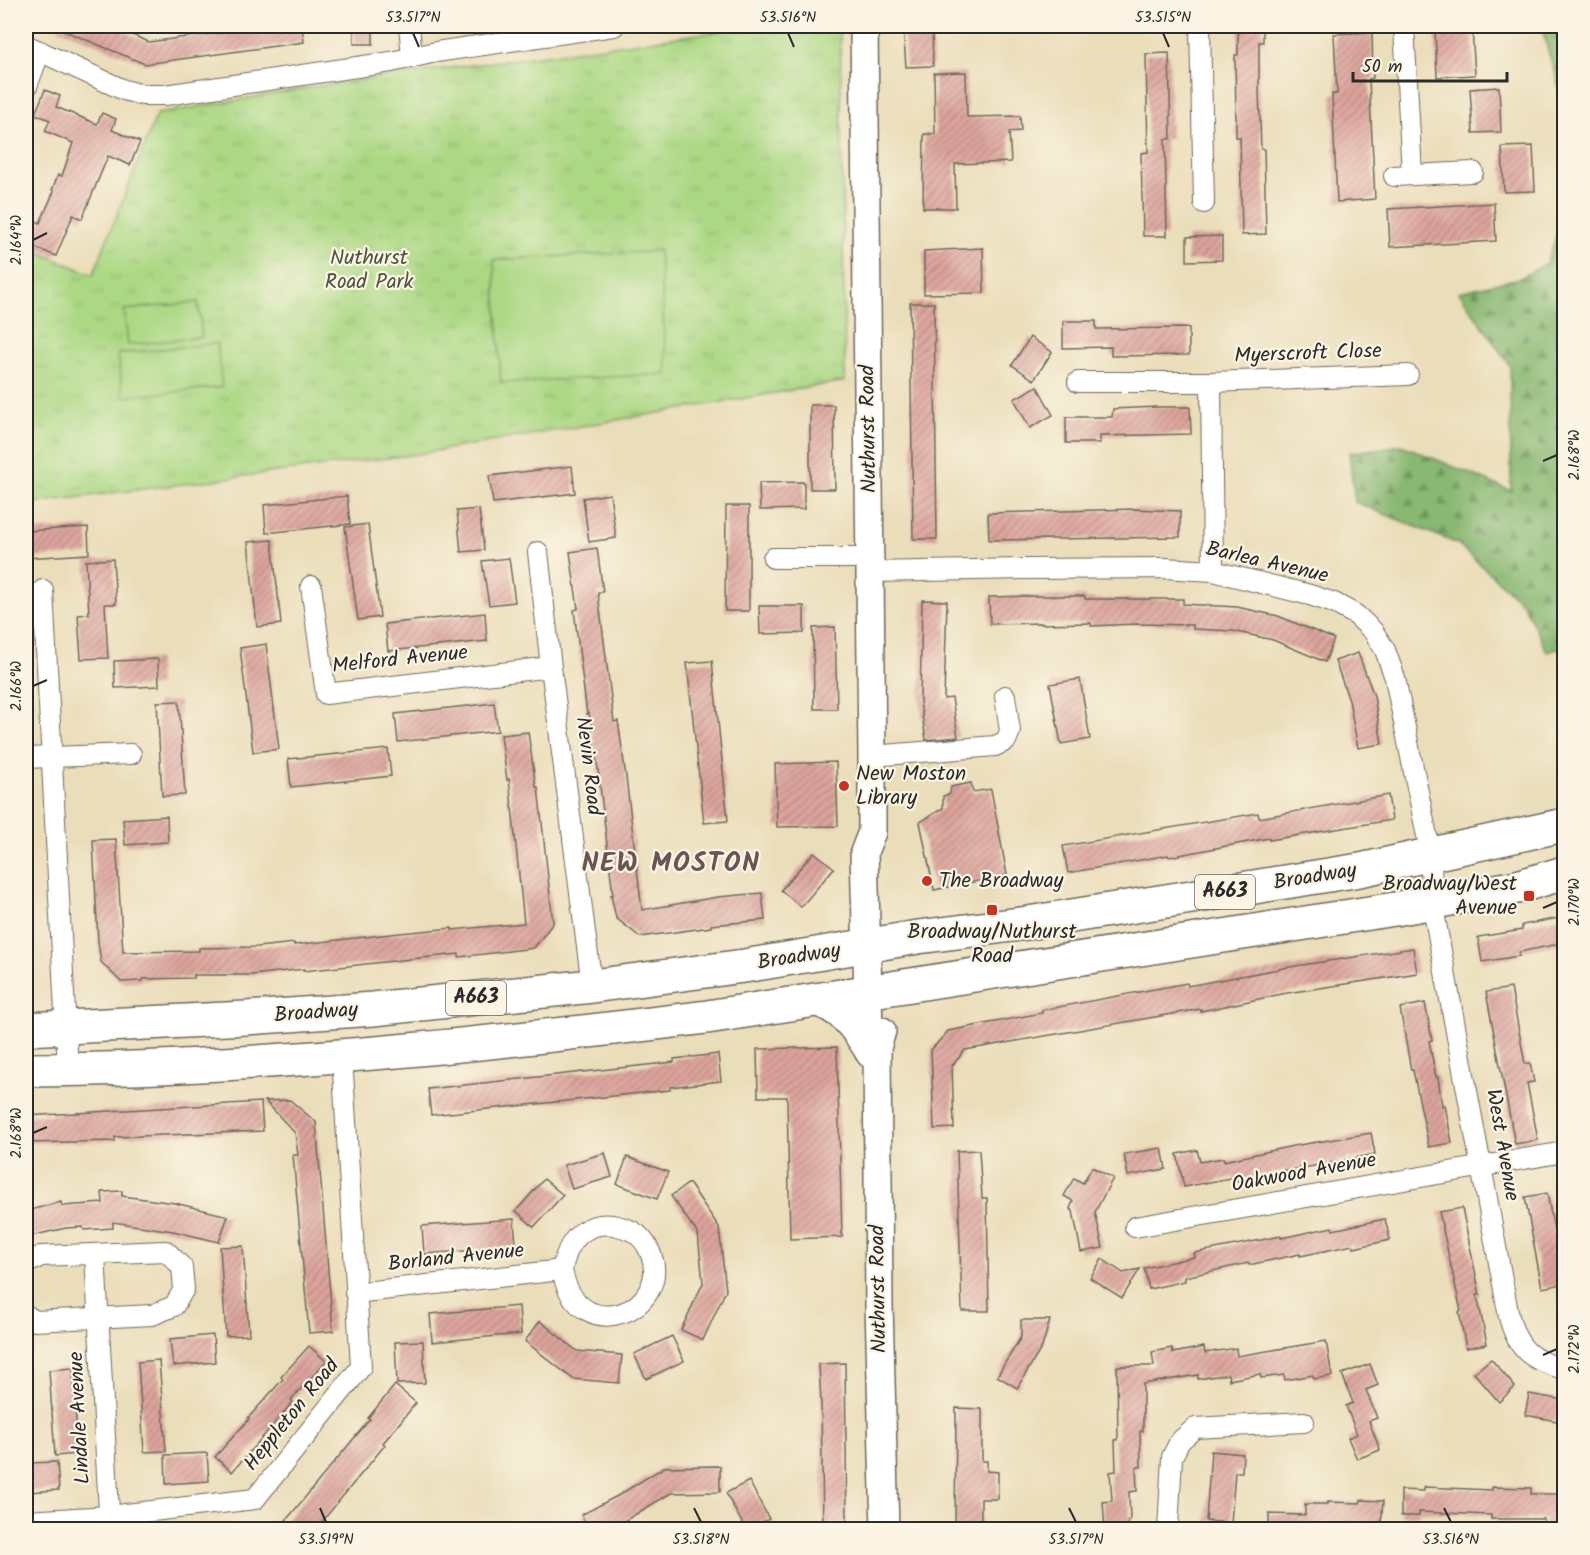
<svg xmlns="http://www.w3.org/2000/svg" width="1590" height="1555" font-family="Kalam,sans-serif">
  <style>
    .forest { fill: url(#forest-firs); stroke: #5a724e; stroke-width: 1.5 }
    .park { fill: url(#park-tufts); stroke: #6c8258; stroke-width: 1.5 }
    .pitch { fill: #acd884; stroke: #6c8258; stroke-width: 1.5 }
    .building { fill: url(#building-hatch) }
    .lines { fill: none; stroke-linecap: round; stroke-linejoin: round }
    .street-casing { stroke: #6e695d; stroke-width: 22 }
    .secondary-casing { stroke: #6e695d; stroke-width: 30 }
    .highway-casing { stroke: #6e695d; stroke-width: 36 }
    .street { stroke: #fff; stroke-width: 20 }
    .secondary { stroke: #fff; stroke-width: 27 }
    .highway { stroke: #fff; stroke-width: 33 }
    .ticks { fill: none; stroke: #2b2b2b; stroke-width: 2 }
    .poi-dot { fill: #c8321e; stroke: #fcf5e5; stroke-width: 2 }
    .labels { text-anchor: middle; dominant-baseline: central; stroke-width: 4.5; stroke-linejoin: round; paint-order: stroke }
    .shield { fill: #fcf5e5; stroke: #6a6863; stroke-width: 1.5 }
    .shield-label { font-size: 20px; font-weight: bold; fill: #2b2b2b }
    .park-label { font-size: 21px; fill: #4b5641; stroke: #fcf5e5 }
    .street-label { font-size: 21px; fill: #2b2b2b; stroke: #fcf5e5 }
    .poi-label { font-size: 21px; fill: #2b2b2b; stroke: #fcf5e5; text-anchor: start }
    .district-label { font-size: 27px; font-weight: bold; letter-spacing: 1.5px; fill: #695553; stroke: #fcf5e5 }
    .neatline { fill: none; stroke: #2b2b2b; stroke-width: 2 }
    .ticks-label { font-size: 15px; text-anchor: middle; fill: #2b2b2b }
  </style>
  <defs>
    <pattern id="forest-firs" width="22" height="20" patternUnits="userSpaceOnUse" patternTransform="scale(1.5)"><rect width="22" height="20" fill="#89b872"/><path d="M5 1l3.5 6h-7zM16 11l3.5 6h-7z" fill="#70965e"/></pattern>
    <pattern id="park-tufts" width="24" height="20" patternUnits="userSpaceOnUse" patternTransform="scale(1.5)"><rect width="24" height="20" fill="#acd884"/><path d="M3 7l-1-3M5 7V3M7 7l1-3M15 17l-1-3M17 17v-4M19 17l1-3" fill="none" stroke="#94ba72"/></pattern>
    <pattern id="building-hatch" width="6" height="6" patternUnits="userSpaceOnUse" patternTransform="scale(1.5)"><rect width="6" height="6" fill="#dda49c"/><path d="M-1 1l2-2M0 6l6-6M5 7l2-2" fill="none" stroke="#b3867f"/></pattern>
  </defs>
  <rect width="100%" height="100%" fill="#fcf5e5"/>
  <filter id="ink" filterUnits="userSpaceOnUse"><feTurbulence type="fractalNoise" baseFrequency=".0167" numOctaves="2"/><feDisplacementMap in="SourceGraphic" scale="12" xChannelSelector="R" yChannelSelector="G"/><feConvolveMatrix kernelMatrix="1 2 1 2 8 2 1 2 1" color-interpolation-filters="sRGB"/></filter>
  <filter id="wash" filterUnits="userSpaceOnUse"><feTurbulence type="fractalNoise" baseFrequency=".008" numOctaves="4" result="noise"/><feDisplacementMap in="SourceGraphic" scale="24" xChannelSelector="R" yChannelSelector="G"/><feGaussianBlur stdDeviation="1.35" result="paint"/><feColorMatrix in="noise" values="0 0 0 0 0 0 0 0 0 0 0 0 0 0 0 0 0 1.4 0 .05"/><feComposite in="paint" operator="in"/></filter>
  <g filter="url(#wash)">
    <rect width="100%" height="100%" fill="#eaddb9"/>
    <g class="forest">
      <path d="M1541 26H1564V105Z"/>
      <path d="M1564 214V647L1547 652 1523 604 1458 544 1355 502 1349 453 1402 445 1511 491 1510 366 1459 292 1520 278 1546 264Z"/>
    </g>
    <path class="park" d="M758 26H840L845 381 418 454 26 504V247L93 275 157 114 319 86Z"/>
    <g class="pitch">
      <path d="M659 251 667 374 501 383 494 260Z"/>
      <path d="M198 302 202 337 128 345 124 310Z"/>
      <path d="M217 343 222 387 123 397 118 354Z"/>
    </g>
    <g id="blocks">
      <g class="building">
        <rect x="354" y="26" width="19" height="18"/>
        <path d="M903 26H932L933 66 906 67Z"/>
        <path d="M1238 26H1263V42H1259V89L1261 149H1264L1266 234 1242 235 1240 137H1236V119L1235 55H1238Z"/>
        <path d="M55 27 111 26 149 42 271 26H302L304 42 145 64Z"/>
        <path d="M1472 29 1475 75 1437 77 1435 31Z"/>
        <path d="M1372 32 1373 78 1369 79 1375 199 1337 202 1332 94H1337L1334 34Z"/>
        <path d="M1169 53 1171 139H1165L1167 236H1143L1141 153 1148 152 1146 54Z"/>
        <path d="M966 72 967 117 1020 116 1021 131 1009 132 1011 162 955 164 956 208H923L924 134H935L934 73Z"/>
        <path d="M1499 87 1501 132 1473 133 1470 89Z"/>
        <path d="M45 90 60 96 56 107 97 124 102 113 116 119 112 130 140 142 130 165 108 156 82 219 73 215 56 256 26 244V217L40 223 54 191 52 190 58 175 62 176 73 143 45 131 50 120 35 114Z"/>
        <path d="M1533 146 1535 191 1504 192 1502 147Z"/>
        <path d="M1494 203 1496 241 1390 247 1388 209Z"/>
        <path d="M1222 236V260L1187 261V237Z"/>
        <path d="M983 248 984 293 924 294V251Z"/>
        <path d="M910 303H934L937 539H913Z"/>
        <path d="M1063 321H1096V329L1189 328V355L1111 356V347L1063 348Z"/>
        <path d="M1030 337 1052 352 1034 380 1012 365Z"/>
        <path d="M1037 386 1053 415 1030 428 1014 399Z"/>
        <path d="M810 405H834L835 489H810Z"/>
        <path d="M1157 407H1190L1191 434 1100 436V443H1066V417H1112L1113 409Z"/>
        <path d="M572 466 575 493 493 503 489 476Z"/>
        <path d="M804 482V509L760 510 759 483Z"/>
        <path d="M610 494 616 538 589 542 583 498Z"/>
        <path d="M347 496 350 524 266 533 264 505Z"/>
        <path d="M726 506H749V611H725Z"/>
        <path d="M479 509 484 550 461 552 457 511Z"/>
        <path d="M1134 509 1180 511V537L989 540 988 513Z"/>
        <path d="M368 524 380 617 358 620 345 527Z"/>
        <path d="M88 527 89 554 26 558V531Z"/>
        <path d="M272 540 281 624 257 627 248 542Z"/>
        <path d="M597 548 603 592 598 593 614 722 618 721 626 777 642 910 718 897 762 893 765 920 711 925V927L640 937 616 918 611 895H613L598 769 589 713 587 714 574 610 578 609 570 552Z"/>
        <path d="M509 558 515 602 489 605 482 561Z"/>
        <path d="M113 559 116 604H105L108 658 81 659 78 615 89 614 86 561Z"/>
        <path d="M1034 596H1085V599H1183V604L1237 607 1278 616 1334 639 1325 662 1273 640 1233 631 1193 629V625L1136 624 1091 626V623L1041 624V623L990 624 989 597Z"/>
        <path d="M922 600 947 601 944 699 952 698 958 737 926 740 920 702Z"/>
        <path d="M759 606H804V633L760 634Z"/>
        <path d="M485 613 487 641 388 651 385 624Z"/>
        <path d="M835 627 837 709H814L813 628Z"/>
        <path d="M266 644 279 749 253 752 240 648Z"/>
        <path d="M1358 653 1374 696 1382 744 1358 748 1349 700 1335 661Z"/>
        <path d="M158 659 159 686 115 688 114 661Z"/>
        <path d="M712 661 728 821 704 823 687 663Z"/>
        <path d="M1080 679 1090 739 1061 744 1050 684Z"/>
        <path d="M179 701 185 795 162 796 157 702Z"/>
        <path d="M494 703 498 731 398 742 395 714Z"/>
        <path d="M528 732 536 787H538L553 923 534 948 459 957V954L411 959 304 971V969L252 975H194V978L142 979V981L121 982 101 962 98 942 93 840 116 839 123 952 199 951V948L258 947 294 943V945L400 933 452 928V930L524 923 509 779 507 780 501 735Z"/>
        <path d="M388 749 391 776 291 787 288 759Z"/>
        <path d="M836 762 838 826 777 827 775 764Z"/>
        <path d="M971 783 973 792 991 789 1007 875 934 890 920 822 943 808V796L950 794 951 787Z"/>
        <path d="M1388 795 1392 820 1269 840V838L1169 857 1168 855 1068 873 1063 846 1258 813 1259 818Z"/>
        <path d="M167 816 168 842 125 845 123 819Z"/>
        <path d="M814 852 834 868 801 907 781 890Z"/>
        <path d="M1564 917V943L1519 952V956L1482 962 1478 937 1522 930V925Z"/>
        <path d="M1413 948 1417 973 1287 993 1201 1011V1009L965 1050 952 1066 954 1128 934 1129 931 1050 948 1031 1042 1013V1010L1187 983 1188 986 1289 967Z"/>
        <path d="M1511 988 1525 1064 1530 1063 1534 1082 1527 1083 1538 1140 1515 1144 1486 992Z"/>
        <path d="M1425 1003 1432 1040 1429 1041 1436 1077H1438L1442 1106 1445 1105 1452 1143 1429 1147 1413 1070H1411L1400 1008Z"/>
        <path d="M837 1047 842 1237 790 1239 787 1097H758L757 1049Z"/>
        <path d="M718 1054 721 1081 670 1087V1090L431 1115 428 1089 674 1062V1059Z"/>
        <path d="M290 1100 316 1122 333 1331 309 1333 293 1155H298L295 1133 265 1101Z"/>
        <path d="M261 1102 263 1131 115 1137V1141L26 1143V1116Z"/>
        <path d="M1371 1133 1375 1154 1325 1164 1285 1171V1170L1236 1181 1235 1177 1184 1187 1177 1154 1197 1150 1200 1162 1224 1158V1161L1293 1146Z"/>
        <path d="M1162 1148 1166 1169 1128 1176 1124 1154Z"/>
        <path d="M979 1150 982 1198H987L989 1311H962L957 1151Z"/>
        <path d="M605 1153 612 1177 572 1189 564 1165Z"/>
        <path d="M627 1157 668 1172 657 1199 617 1184Z"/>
        <path d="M1092 1167 1113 1178 1095 1212 1103 1248 1081 1252 1073 1211 1070 1209 1073 1201 1064 1196 1074 1178 1083 1183Z"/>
        <path d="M544 1179 563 1195 534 1227 516 1211Z"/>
        <path d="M689 1183 719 1227 726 1290 703 1340 681 1330 703 1283 698 1234 671 1196Z"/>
        <path d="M122 1191V1196L175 1203 228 1216 219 1242 173 1231 113 1222V1228L84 1230 83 1227 66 1228 26 1237V1211L61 1202 62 1206 103 1203 102 1192Z"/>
        <path d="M1547 1193 1564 1284 1542 1288 1525 1197Z"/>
        <path d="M1462 1208 1480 1295H1477L1487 1344 1466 1348 1459 1312 1461 1311 1439 1212Z"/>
        <path d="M514 1219 516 1247 424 1254 422 1226Z"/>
        <path d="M1385 1219 1390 1240 1354 1248 1353 1245 1300 1256V1254L1249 1265 1248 1263 1185 1277V1281L1149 1289 1144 1268 1195 1257 1194 1253 1281 1236V1238L1332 1227 1333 1230Z"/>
        <path d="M243 1246 249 1335 226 1336 220 1247Z"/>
        <path d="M1102 1259 1123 1273 1140 1269 1122 1298 1090 1278Z"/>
        <path d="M519 1306 521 1334 432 1342 430 1314Z"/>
        <path d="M1021 1320H1050L1042 1347 1017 1388 997 1376 1021 1337Z"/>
        <path d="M540 1321 577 1351 622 1355 619 1383 573 1379 525 1341Z"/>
        <path d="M213 1335 215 1362 173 1366 170 1339Z"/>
        <path d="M672 1336 684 1361 646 1379 634 1354Z"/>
        <path d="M423 1341 425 1383 397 1384 395 1342Z"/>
        <path d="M1326 1341 1332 1376 1314 1379 1313 1375 1285 1380 1284 1375 1261 1378 1260 1374 1229 1380 1228 1374 1198 1379V1375L1143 1384V1431H1140L1141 1467H1136L1137 1491 1129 1492 1130 1521H1128L1129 1530H1105L1103 1502 1112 1501 1110 1472 1116 1471 1115 1440H1118L1117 1366H1154L1152 1352 1172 1348 1173 1353 1204 1347 1205 1353 1236 1348 1237 1356Z"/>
        <path d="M309 1346 326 1361 291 1400 293 1402 232 1472 215 1457 249 1419 248 1418 283 1379 281 1377Z"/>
        <path d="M1491 1359 1515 1387 1499 1402 1474 1373Z"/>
        <path d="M159 1360 166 1451 144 1452 138 1362Z"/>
        <path d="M845 1363 847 1524H823L821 1404 819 1364Z"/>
        <path d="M1370 1364 1378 1385 1366 1390 1377 1418 1369 1421 1380 1450 1357 1459 1348 1438 1357 1434 1346 1406 1353 1403 1342 1374Z"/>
        <path d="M73 1368 78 1454 55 1456 49 1370Z"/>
        <path d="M395 1385 416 1403 383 1443 385 1445 315 1530H278L370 1419 368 1418Z"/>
        <path d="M1529 1394 1564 1400 1562 1422 1525 1415Z"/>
        <path d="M956 1408 982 1409V1461H987V1471L998 1472V1499H981V1530H955Z"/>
        <path d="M1211 1451 1243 1454 1242 1472H1235L1231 1523 1206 1521Z"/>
        <path d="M207 1453 209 1481 166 1484 165 1455Z"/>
        <path d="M57 1462 59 1490 26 1492V1463Z"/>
        <path d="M720 1466V1492L671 1493 609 1530H589L581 1515 619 1495 664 1467Z"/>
        <path d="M749 1481 769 1519 746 1530 726 1493Z"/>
        <path d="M1424 1487 1492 1490V1487L1531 1488V1494H1564V1526L1544 1525V1519H1491V1515L1419 1512V1516H1401V1490L1424 1491Z"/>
        <path d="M1361 1500 1383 1501 1381 1524 1348 1522V1526L1324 1525V1530H1269V1514L1305 1515V1504H1327V1502L1360 1503Z"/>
      </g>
    </g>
  </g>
  <g filter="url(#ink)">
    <use href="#blocks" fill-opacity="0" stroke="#6e695d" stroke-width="1.5"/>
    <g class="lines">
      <g class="street-casing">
        <g id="street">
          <path d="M409 26 412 56"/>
          <path d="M1200 26 1204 203"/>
          <path d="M1404 26 1412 175"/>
          <path d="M26 45 124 90 143 95H165L391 62 436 52 614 26"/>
          <path d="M26 89 40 51"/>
          <path d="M1394 176 1473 172"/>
          <path d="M1078 382H1211L1408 375"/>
          <path d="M1211 382 1213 571"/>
          <path d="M538 552 551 667 592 986"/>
          <path d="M773 558H871"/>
          <path d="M871 572 1025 569 1164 568 1213 571 1310 595 1334 603 1356 615 1373 631 1385 650 1395 678 1431 856 1432 902 1509 1317C1518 1351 1531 1360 1564 1369"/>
          <path d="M311 586 326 694 551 667"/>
          <path d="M43 590 68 1070"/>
          <path d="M872 756 995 746 1006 741 1010 731 1005 696"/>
          <path d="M26 758 131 754"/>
          <path d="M1135 1227 1564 1152"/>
          <path d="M95 1254 110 1530"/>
          <path d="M26 1264 41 1256 166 1251 182 1267 184 1289 174 1306 152 1315 35 1321 26 1315"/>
          <path d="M355 1293 562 1270C569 1232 595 1214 632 1231 640 1235 646 1243 650 1252 675 1309 578 1352 562 1270"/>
          <path d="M26 1521 109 1516 255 1499 361 1367 342 1056"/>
          <path d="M1168 1530 1172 1457 1180 1441 1195 1428 1304 1422"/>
        </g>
      </g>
      <g class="secondary-casing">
        <g id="secondary">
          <path d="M864 26 872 756V832L864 852 869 1029 877 1048"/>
          <path d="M810 1001C840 1007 855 1029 870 1054"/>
          <path d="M882 1031 877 1048 879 1305 885 1530"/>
        </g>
      </g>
      <g class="highway-casing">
        <g id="highway">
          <path d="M26 1029 246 1018 373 1009 592 986 744 966 918 937 1028 923 1360 870 1564 825"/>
          <path d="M26 1070C254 1069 481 1045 707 1017L1395 909 1517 887 1564 873"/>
        </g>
      </g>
      <use href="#street" class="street"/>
      <use href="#secondary" class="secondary"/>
      <use href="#highway" class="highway"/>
    </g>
  </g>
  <path class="ticks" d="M413 33 419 47M788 33 794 47M1163 33 1169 47M33 240 47 233M1543 461 1557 455M33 686 47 680M1543 908 1557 902M33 1133 47 1127M1543 1355 1557 1349M320 1508 326 1522M694 1508 701 1522M1069 1508 1076 1522M1444 1508 1451 1522"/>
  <g class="poi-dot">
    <circle cx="844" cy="786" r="6"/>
    <circle cx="927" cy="881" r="6"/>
    <rect x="1523" y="890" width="12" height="12" rx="3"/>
    <rect x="986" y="904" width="12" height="12" rx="3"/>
  </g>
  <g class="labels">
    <g class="shield">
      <rect x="1195" y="875" width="60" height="34" rx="4.5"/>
      <rect x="446" y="981" width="60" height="34" rx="4.5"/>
    </g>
    <g class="shield-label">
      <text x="1225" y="892">A663</text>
      <text x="476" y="998">A663</text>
    </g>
    <g class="park-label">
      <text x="369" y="258">Nuthurst<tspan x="369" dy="24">Road Park</tspan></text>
    </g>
    <g class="street-label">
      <text transform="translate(1308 354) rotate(-2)">Myerscroft Close</text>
      <text transform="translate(869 429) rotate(-91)">Nuthurst Road</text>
      <text transform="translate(1267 563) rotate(13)">Barlea Avenue</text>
      <text transform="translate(400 660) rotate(-6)">Melford Avenue</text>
      <text transform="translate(588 766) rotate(83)">Nevin Road</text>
      <text transform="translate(1315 877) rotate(-9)">Broadway</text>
      <text transform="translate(799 957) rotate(-9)">Broadway</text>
      <text transform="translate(316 1013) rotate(-4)">Broadway</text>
      <text transform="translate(1502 1145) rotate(80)">West Avenue</text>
      <text transform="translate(1304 1173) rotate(-10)">Oakwood Avenue</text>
      <text transform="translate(456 1258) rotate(-6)">Borland Avenue</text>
      <text transform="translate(879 1289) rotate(-91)">Nuthurst Road</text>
      <text transform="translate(292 1415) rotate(-51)">Heppleton Road</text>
      <text transform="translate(80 1418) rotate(-93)">Lindale Avenue</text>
    </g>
    <g class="poi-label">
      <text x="856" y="774">New Moston<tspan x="856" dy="24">Library</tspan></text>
      <text x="939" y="881">The Broadway</text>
      <text x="1517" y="884" text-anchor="end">Broadway/West<tspan x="1517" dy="24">Avenue</tspan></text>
      <text x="992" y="932" text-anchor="middle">Broadway/Nuthurst<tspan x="992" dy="24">Road</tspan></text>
    </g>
    <g class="district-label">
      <text x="671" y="863">NEW MOSTON</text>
    </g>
  </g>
  <rect width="1590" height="1555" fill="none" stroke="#fcf5e5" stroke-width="66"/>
  <path d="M1353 72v9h154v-9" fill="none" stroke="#2b2b2b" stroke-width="3"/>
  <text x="1362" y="72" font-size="18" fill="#2b2b2b" stroke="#fcf5e5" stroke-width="4.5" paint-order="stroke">50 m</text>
  <rect x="33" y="33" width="1524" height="1489" class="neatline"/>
  <g class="ticks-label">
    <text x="413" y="22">53.517°N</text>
    <text x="788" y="22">53.516°N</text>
    <text x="1163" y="22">53.515°N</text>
    <text transform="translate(16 240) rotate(-90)" y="5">2.164°W</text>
    <text transform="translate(1574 455) rotate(-90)" y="5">2.168°W</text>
    <text transform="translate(16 686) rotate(-90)" y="5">2.166°W</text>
    <text transform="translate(1574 902) rotate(-90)" y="5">2.170°W</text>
    <text transform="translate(16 1133) rotate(-90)" y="5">2.168°W</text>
    <text transform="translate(1574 1349) rotate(-90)" y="5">2.172°W</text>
    <text x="326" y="1544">53.519°N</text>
    <text x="701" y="1544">53.518°N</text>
    <text x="1076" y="1544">53.517°N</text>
    <text x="1451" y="1544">53.516°N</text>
  </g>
</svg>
